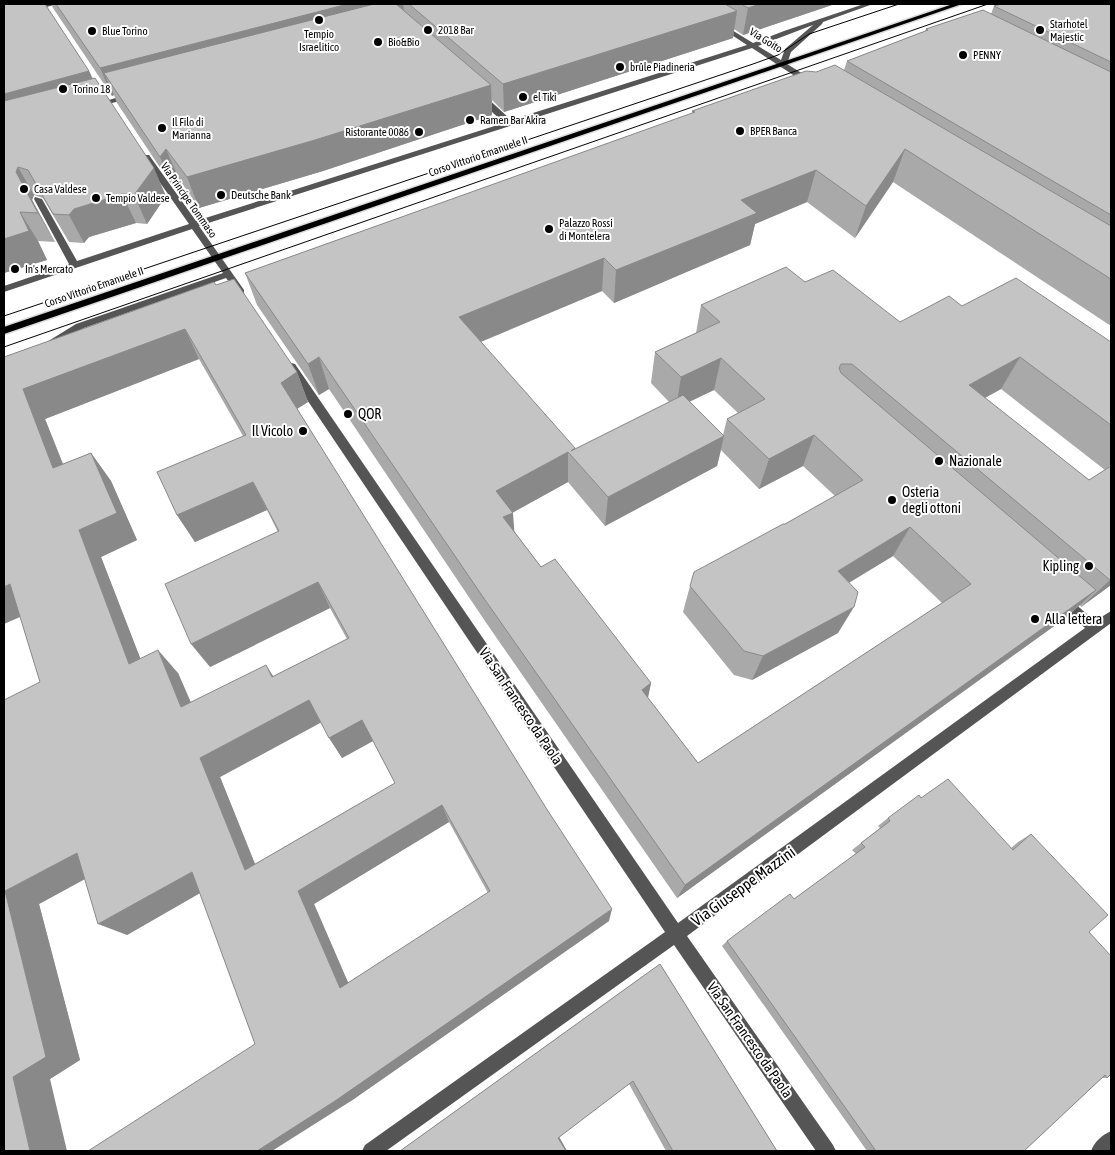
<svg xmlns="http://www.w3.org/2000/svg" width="1115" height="1155" font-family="'Asap Condensed',sans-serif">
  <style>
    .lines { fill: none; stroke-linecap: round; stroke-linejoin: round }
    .major-casing { stroke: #dbdbdb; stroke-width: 3 }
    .minor { fill: #555; fill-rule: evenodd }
    .major { fill: #000; fill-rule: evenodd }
    .tram { stroke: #000; stroke-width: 1 }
    .wall { fill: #a9a9a9; fill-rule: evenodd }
    .shaded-wall { fill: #898989 }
    .building { fill: #c4c4c4; stroke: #898989; fill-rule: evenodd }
    .poi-dot { fill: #000; stroke: #fff; stroke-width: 2 }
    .labels { text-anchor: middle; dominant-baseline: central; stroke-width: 4; stroke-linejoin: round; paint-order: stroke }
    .far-poi-label { font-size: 11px; fill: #000; stroke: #fff; text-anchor: start }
    .far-street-label { font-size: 11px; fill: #000; stroke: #fff }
    .poi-label { font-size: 14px; fill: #000; stroke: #fff; text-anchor: start }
    .street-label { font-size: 14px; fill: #000; stroke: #fff }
    .near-street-label { font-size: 16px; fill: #000; stroke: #fff }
  </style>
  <rect width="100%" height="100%" fill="#fff"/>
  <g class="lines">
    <g class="major-casing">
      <path id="major" d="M953 4H962L4 334V327Z"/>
    </g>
    <g class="minor">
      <path d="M47 4H58L4 18V14Z"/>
      <path d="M864 4H873L823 22 822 24 791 52 787 64 816 82V86H810L752 48 199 226 244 290V294H238L226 278 84 328 50 349H42V345L76 324 223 273 192 229 4 292V286L69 264 34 199 35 197 42 199 77 261 189 224 142 157 143 155H149L196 221 504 123 478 99V95H484L511 120 747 45 718 26V24H722L753 43 784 31ZM813 25 785 49 781 60 758 46Z"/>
      <path d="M132 93H135V97L93 108 89 106Z"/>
      <path d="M291 363 295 364 678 923 1085 628 1058 604 1056 600 1058 596 1062 595 1066 596 1095 621 1111 611V623L687 936 833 1145 836 1151H816L674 945 386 1151H362L365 1145 665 932 287 370 286 367 287 364Z"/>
      <path d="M1111 1131V1151H1091C1094 1142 1102 1135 1111 1131Z"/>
    </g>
    <use href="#major" class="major"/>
    <g class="tram">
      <path d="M4 316 753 64 778 55 809 34 899 4"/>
      <path d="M4 347 988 4"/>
    </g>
  </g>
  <g class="wall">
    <path d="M4 4 89 71 93 79 166 196 147 224 136 223 89 237 84 243 69 242 43 198 34 195 32 200 55 242 38 241 47 260 4 273Z"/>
    <path d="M51 4H835L743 35 734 29 733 38 504 112 492 100V115L323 171 199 208 179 179 173 187 117 103 114 95 112 96 53 8Z"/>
    <path d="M1111 4V326L893 182 855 238 807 202 755 224 750 245 705 264 614 303 602 291 481 342 575 449 669 402 651 383 655 352 696 333 701 305 805 282 900 322 962 306 1111 342V585L1081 607 1080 605 1068 616 677 898 487 624 329 389 319 395 257 305 245 273 692 114V111L816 72 844 70 847 61 925 31 926 29 991 14 994 6ZM1001 389 1105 470 1089 480 985 398ZM714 390 738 413 727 419 723 435 689 402ZM721 450 759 489 803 466 835 496 785 524 690 586 683 612 734 675 752 680 838 633 849 583 893 556 942 603 698 763 648 698 651 683 541 567 514 531 512 513 568 482 605 526 717 466Z"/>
    <path d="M216 285 297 372 308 402 297 409 609 921 351 1101 255 1044 200 893 127 935 85 879 39 904 80 1060 50 1079 4 1151 40 682 4 357ZM199 359 243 436 177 515 195 542 267 510 278 532 210 667 330 608 347 639 274 676 191 703 178 673 140 658 101 557 137 540 111 481 91 453 63 464 45 419ZM321 722 342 758 373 741 395 783 255 864 220 777ZM449 822 488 893 348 983 314 904Z"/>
    <path d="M921 798 1011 848 1018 842 1031 834 1089 932 1107 1078H1102L1024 1151H867L722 946 727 941 794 899 856 854 852 850 880 828 878 826 888 818Z"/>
    <path d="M660 964 777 1151H666L629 1084 559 1137 567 1151H400Z"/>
  </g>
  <g class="shaded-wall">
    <path d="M348 4H386L104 73 114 95 112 96 100 68Z"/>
    <path d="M397 4H403L405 17 399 19Z"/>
    <path d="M760 4H835L743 35 748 8Z"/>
    <path d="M737 11 733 38 504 112 503 84Z"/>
    <path d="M89 71 102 99 4 126V94Z"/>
    <path d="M491 85 492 115 323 171 199 208 187 177Z"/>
    <path d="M166 149 179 179 173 187 160 157Z"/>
    <path d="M905 149 893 182 855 238 866 206Z"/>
    <path d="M18 167 34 195 32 200 55 242 38 213 16 172Z"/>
    <path d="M154 168 166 196 147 224 134 195Z"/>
    <path d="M816 170 807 202 755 224 750 245 614 303 616 270 741 200Z"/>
    <path d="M122 194 136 223 89 237 84 243 69 215 74 209Z"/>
    <path d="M20 212 38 241 47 260 4 273V239Z"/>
    <path d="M604 258 602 291 463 349 459 317Z"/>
    <path d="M185 329 199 359 45 419 76 497 53 468 23 389Z"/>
    <path d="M319 357 329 389 319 395 308 364Z"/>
    <path d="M1020 357 1001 389 951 416 969 385Z"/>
    <path d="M721 358 714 390 676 408 681 377Z"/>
    <path d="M297 372 308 402 292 412 281 383Z"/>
    <path d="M814 435 803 466 759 489 769 459Z"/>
    <path d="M724 436 717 466 605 526 608 497Z"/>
    <path d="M568 452V482L510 514 513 513 515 541 504 518 496 491Z"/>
    <path d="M91 453 111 481 137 540 101 557 151 686 129 664 79 530Z"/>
    <path d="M253 482 267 510 195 542 177 515Z"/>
    <path d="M910 527 893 556 823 598 838 571Z"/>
    <path d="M1111 579V585L1081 607 1110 580Z"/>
    <path d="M318 582 330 608 210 667 191 644Z"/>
    <path d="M10 584 36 610 4 624V587Z"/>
    <path d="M1096 590 1068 616 677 898 685 885Z"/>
    <path d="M854 607 838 633 752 680 763 656Z"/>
    <path d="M158 650 178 673 202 728 181 707Z"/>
    <path d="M266 665 281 688 272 677Z"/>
    <path d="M651 683 646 706 642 690Z"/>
    <path d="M309 700 322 722 220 777 263 884 245 870 200 758Z"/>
    <path d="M362 720 373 741 342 758 329 738Z"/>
    <path d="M442 805 449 822 314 904 354 996 340 988 298 891Z"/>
    <path d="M77 853 105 868 39 904 80 1060 50 1079 67 1151H30L13 1077 5 891Z"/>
    <path d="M192 872 214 885 127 935 98 924Z"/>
    <path d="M612 909 609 921 351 1101 272 1151H257Z"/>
    <path d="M558 1135 567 1151H566L558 1138Z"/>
  </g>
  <g class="building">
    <path d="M4 4H45L89 71 4 94Z"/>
    <path d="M56 4H348L100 68Z"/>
    <path d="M374 4H396L491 85 315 140 187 177 166 149 160 157 104 73Z"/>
    <path d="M409 4H725L737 11 503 84Z"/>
    <path d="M741 4H760L748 8Z"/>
    <path d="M1001 4H1111V62L994 6Z"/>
    <path d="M983 10 1111 72V215L847 61 928 30 926 29Z"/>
    <path d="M835 65 1111 226V279L905 149 866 206 816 170 741 200 757 213 711 232 616 270 604 258 459 317 575 448 571 451 683 395 724 436 608 497 568 452 496 491 513 513 503 517 541 567 555 559 651 683 642 690 698 763 971 584 910 527 838 571 858 592 854 607 763 656 744 651 690 586 694 572 783 524H785L863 480 814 435 769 459 727 419 765 399 721 358 681 377 655 352 720 322 701 305 786 267 805 282 833 270 900 322 949 296 962 306 1016 278 1111 342V425L1020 357 969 385 1089 480 1111 466V579L1110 580 852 364H841L839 368 841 373 1096 590 685 885 483 597 319 357 308 364 245 273 695 112 692 111 806 71 816 72Z"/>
    <path d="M95 78 154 168 134 195 122 194 74 209 69 215 53 214 28 170 18 167 16 172 38 213 20 212 29 231 4 239V101Z"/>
    <path d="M234 279 297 372 281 383 548 811 612 909 335 1101 257 1151H88L255 1044 192 872 98 924 77 853 5 891 46 1057 13 1077 30 1151H4V700L40 682 10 584 4 587V357L214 282 216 285ZM185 329 246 435 157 472 177 515 253 482 279 531 165 584 191 644 318 582 349 638 272 677 266 665 181 707 158 650 129 664 79 530 117 513 91 453 53 468 23 389ZM309 700 329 738 362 720 395 783 245 870 200 758ZM442 805 490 891 340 988 298 891Z"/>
    <path d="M948 779 1013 850 1031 834 1108 915 1089 932 1111 956V1074L1107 1078 1105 1075 1024 1151H876L727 941 790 894 794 899 865 847 861 843 890 821 888 818 919 795 921 798Z"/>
    <path d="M660 964 777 1151H673L633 1081 558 1138 566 1151H400Z"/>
  </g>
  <g class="poi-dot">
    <circle cx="319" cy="20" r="5"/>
    <circle cx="428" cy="30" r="5"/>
    <circle cx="1040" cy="30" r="5"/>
    <circle cx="92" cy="31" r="5"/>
    <circle cx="378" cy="42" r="5"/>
    <circle cx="963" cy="55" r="5"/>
    <circle cx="620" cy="67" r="5"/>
    <circle cx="63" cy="89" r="5"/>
    <circle cx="523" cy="97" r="5"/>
    <circle cx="470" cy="120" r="5"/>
    <circle cx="162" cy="128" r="5"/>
    <circle cx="740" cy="131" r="5"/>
    <circle cx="419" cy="132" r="5"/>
    <circle cx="24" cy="189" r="5"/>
    <circle cx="221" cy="195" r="5"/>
    <circle cx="96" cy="198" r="5"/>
    <circle cx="549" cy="229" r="5"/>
    <circle cx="15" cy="269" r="5"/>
    <circle cx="348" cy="414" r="5"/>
    <circle cx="303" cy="431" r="5"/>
    <circle cx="939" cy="461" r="5"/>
    <circle cx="892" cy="500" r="5"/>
    <circle cx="1089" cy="566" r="5"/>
    <circle cx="1035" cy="619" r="5"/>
  </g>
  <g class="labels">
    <g class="far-poi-label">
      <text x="1050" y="24">Starhotel<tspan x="1050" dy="13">Majestic</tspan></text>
      <text x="438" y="30">2018 Bar</text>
      <text x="102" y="31">Blue Torino</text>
      <text x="319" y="34" text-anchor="middle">Tempio<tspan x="319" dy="13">Israelitico</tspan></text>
      <text x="388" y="42">Bio&amp;Bio</text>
      <text x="973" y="55">PENNY</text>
      <text x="630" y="67">brûle Piadineria</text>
      <text x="73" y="89">Torino 18</text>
      <text x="533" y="97">el Tiki</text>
      <text x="480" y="120">Ramen Bar Akira</text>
      <text x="172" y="122">Il Filo di<tspan x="172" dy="13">Marianna</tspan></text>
      <text x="750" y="131">BPER Banca</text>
      <text x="409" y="132" text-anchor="end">Ristorante 0086</text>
      <text x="34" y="189">Casa Valdese</text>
      <text x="231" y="195">Deutsche Bank</text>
      <text x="106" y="198">Tempio Valdese</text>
      <text x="559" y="223">Palazzo Rossi<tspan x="559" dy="13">di Montelera</tspan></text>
      <text x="25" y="269">In's Mercato</text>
    </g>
    <g class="far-street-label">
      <text transform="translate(766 40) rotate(32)">Via Goito</text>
      <text transform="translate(478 156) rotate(-19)">Corso Vittorio Emanuele II</text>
      <text transform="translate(189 200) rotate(55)">Via Principe Tommaso</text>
      <text transform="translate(94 287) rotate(-19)">Corso Vittorio Emanuele II</text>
    </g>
    <g class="poi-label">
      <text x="358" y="414">QOR</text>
      <text x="293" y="431" text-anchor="end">Il Vicolo</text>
      <text x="949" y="461">Nazionale</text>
      <text x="902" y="492">Osteria<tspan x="902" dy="16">degli ottoni</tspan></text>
      <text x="1079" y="566" text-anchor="end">Kipling</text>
      <text x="1045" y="619">Alla lettera</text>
    </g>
    <g class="street-label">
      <text transform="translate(521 706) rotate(56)">Via San Francesco da Paola</text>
      <text transform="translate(750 1040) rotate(55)">Via San Francesco da Paola</text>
    </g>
    <g class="near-street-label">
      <text transform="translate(743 886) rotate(-36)">Via Giuseppe Mazzini</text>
    </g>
  </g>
  <rect width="1115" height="1155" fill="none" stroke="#000000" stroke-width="10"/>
</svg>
